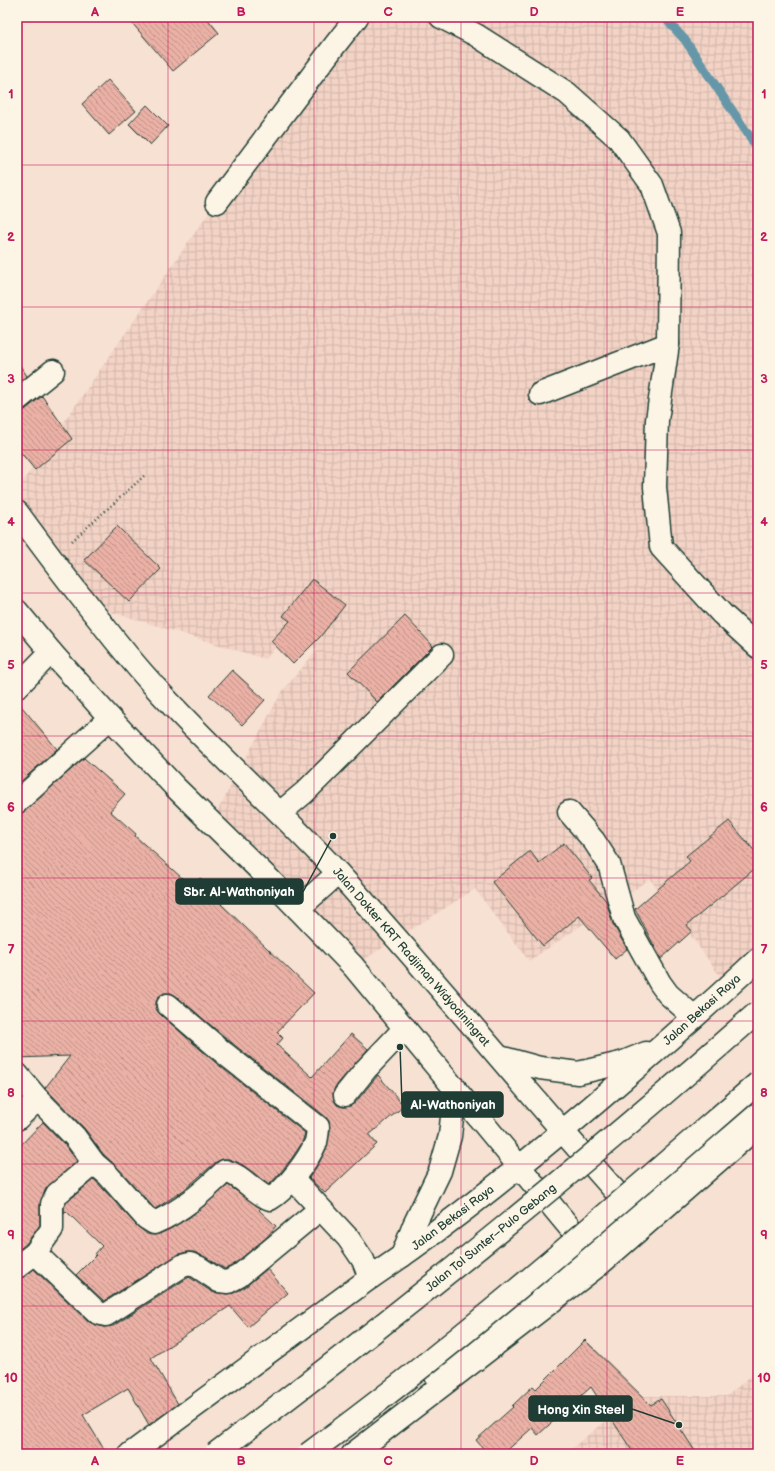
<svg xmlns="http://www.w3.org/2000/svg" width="775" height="1471" font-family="'Balsamiq Sans',sans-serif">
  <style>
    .industrial { fill: url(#industrial-grid) }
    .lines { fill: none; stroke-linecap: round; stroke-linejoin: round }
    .stream { stroke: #6697a8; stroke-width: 9 }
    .building { fill: url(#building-back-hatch); stroke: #1f3d34 }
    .minor-casing { stroke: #1f3d34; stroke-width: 25 }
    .major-casing { stroke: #1f3d34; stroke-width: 25 }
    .highway-casing { stroke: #1f3d34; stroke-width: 25 }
    .path { stroke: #1f3d34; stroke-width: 2.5; stroke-dasharray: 1 3; stroke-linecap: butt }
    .minor { stroke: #fcf5e5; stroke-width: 22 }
    .major { stroke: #fcf5e5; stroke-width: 22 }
    .highway { stroke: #fcf5e5; stroke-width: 22 }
    .highway-bridge-casing { stroke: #1f3d34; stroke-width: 25; stroke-linecap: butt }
    .highway-bridge { stroke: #fcf5e5; stroke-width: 22 }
    .grid { fill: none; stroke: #c2185b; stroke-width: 1; stroke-opacity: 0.55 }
    .labels { text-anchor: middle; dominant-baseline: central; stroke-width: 3.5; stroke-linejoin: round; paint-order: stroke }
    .street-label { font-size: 12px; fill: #1f3d34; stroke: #fcf5e5 }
    .leader { fill: none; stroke: #1f3d34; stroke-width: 1.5 }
    .callout-dot { fill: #1f3d34; stroke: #fcf5e5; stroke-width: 1.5 }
    .callout { fill: #1f3d34; stroke: #1f3d34; stroke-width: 1.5 }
    .callout-label { font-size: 13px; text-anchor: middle; font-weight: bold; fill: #fff }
    .neatline { fill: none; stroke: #c2185b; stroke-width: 1.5 }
    .grid-label { font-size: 13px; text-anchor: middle; font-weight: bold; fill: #c2185b }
  </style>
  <defs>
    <pattern id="industrial-grid" width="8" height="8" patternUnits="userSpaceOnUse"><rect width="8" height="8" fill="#f3d3c5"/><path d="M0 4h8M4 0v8" fill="none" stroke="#d0b6aa"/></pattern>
    <pattern id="building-back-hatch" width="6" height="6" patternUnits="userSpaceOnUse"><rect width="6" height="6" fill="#ebb1a6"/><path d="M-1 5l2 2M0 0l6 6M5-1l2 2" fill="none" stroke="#be9188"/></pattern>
  </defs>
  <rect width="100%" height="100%" fill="#f7e1d2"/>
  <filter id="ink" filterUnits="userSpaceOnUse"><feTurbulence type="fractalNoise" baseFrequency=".025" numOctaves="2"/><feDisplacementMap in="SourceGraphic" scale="8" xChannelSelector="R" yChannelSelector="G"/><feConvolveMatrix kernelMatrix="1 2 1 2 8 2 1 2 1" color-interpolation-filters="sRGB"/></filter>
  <g filter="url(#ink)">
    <g class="industrial">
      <path d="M344 17H758V959L728 987 650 879 529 961 475 889 346 971 205 834 281 693 317 650 294 629 265 659 92 606 17 506V490Z"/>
      <path d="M758 1370V1454H565L636 1396H727Z"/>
    </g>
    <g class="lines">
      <path class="stream" d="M664 17 685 40 758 149"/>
    </g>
    <g class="building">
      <path d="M127 17H206L219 33 173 71Z"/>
      <path d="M108 80 136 111 109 135 82 104Z"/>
      <path d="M147 105 168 126 150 145 129 124Z"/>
      <path d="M17 361 27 376 17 384Z"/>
      <path d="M42 396 72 439 35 470 17 448V412L25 410Z"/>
      <path d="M117 526 161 569 129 602 84 560Z"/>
      <path d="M312 579 345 605 320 637 293 664 271 641 290 621 283 616Z"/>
      <path d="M405 616 433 646 377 702 348 672Z"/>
      <path d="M232 670 265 700 242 725 209 695Z"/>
      <path d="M17 701 57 749 17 785Z"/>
      <path d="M84 758 125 794 110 811 136 834 135 836 192 887 200 878 225 899 221 904 314 993 277 1032 283 1038 277 1045 312 1077 351 1034 368 1049 335 1087 333 1093 334 1100 337 1105 343 1107 350 1106 355 1103 378 1075 404 1106 369 1135 377 1144 325 1193 309 1178 319 1163 327 1147 330 1130 329 1121 326 1117 232 1043 176 996 171 993H164L158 997 156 1003V1009L160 1014 216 1063 305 1133 302 1143 292 1158 280 1173 269 1185 243 1165 229 1159H223L216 1162 184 1190 155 1209 117 1167 103 1154 84 1128 45 1088 70 1056 17 1058V814L25 811Z"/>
      <path d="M729 821 758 855V866L687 925 692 931 661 959 635 909 690 861 686 856Z"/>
      <path d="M564 843 592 878 589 880 606 901 613 924 627 949 615 959 579 916 543 946 492 882 530 851 539 863Z"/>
      <path d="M43 1122 65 1145 77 1161 46 1188 40 1204V1225L26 1244 17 1251V1149Z"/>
      <path d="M94 1179 137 1226 147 1234 153 1235 159 1234 170 1229 190 1217 228 1185 261 1208 259 1210 276 1226 266 1238 232 1266 225 1269 205 1257 194 1252H187L179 1254 104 1301 76 1275 96 1255 95 1254 102 1246 66 1211 64 1213V1207L67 1202Z"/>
      <path d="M34 1269 89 1322 103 1327 113 1326 189 1277 212 1292 227 1294 234 1293 245 1287 267 1269 288 1293 248 1327 230 1306 151 1358 178 1404 149 1425 128 1388 83 1415 107 1454H17V1279L24 1277Z"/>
      <path d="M585 1340 651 1405 661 1399 697 1454H634L591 1387 538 1435 532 1428 503 1454H488L476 1440 513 1407 512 1406 533 1386 536 1389Z"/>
    </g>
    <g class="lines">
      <g class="minor-casing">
        <g id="minor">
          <path d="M441 17 476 35 567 93 619 139 652 185 669 233 668 344 657 420 655 487 661 547 722 614 758 647"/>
          <path d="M217 202 335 45 357 17"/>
          <path d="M540 394 668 344"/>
          <path d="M17 400 53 371"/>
          <path d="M17 687 51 652"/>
          <path d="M17 802 110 718"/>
          <path d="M569 812 594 841 609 864 624 918 660 983 668 994 694 1017"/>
          <path d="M280 813 305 792 442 655"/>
          <path d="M17 1074 38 1099 75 1137 94 1163 108 1175 146 1218 154 1223C182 1211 204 1191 225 1171 243 1175 253 1193 270 1199 286 1190 309 1159 316 1142 317 1137 318 1131 318 1127L224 1053 168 1005"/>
          <path d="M345 1095 366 1069 405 1028"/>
          <path d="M17 1119 38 1099"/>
          <path d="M293 1179 348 1238 363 1260 370 1278"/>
          <path d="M35 1253 98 1313 106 1315 182 1266 190 1264 198 1267 219 1281 228 1282 239 1276 320 1209"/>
          <path d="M17 1267 35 1253 52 1229V1204L57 1194 94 1163"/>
        </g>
      </g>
      <g class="major-casing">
        <g id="major">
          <path d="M17 512C44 549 71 585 100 621 117 643 135 665 154 686 213 751 279 809 339 874 441 985 535 1103 636 1214"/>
          <path d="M17 611 51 652 110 718 176 788 270 880 353 966 590 1252"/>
          <path d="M298 909 338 873"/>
        </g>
      </g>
      <g class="highway-casing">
        <g id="highway">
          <path d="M500 1057 540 1068 578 1073 621 1063 646 1053"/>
          <path d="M402 1256 414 1225 440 1171 450 1136 455 1088"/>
          <path d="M436 1376 464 1348 632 1210 758 1101"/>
          <path d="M130 1454 370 1278C455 1221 534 1156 611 1090 661 1047 710 1004 758 959"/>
          <path d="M353 1454 600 1264 758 1126"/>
        </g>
      </g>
      <path class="path" d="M72 541 144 476"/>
      <use href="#minor" class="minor"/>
      <use href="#major" class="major"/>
      <use href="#highway" class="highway"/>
      <g class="highway-bridge-casing">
        <g id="highway-bridge">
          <path d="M215 1454C401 1313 583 1167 758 1012"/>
          <path d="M308 1454C465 1339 611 1210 758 1083"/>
        </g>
      </g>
      <use href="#highway-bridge" class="highway-bridge"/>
    </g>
  </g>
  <path class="grid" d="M168 17V1454M314 17V1454M461 17V1454M607 17V1454M17 165H758M17 307H758M17 450H758M17 593H758M17 736H758M17 878H758M17 1021H758M17 1164H758M17 1306H758"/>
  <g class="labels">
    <g class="street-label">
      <text transform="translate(411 957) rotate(49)">Jalan Dokter KRT Radjiman Widyodiningrat</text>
      <text transform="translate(702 1010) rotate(-42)">Jalan Bekasi Raya</text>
      <text transform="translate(453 1218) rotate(-37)">Jalan Bekasi Raya</text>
      <text transform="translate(491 1238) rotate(-39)">Jalan Tol Sunter–Pulo Gebang</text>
    </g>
  </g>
  <path class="leader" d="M333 836L303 892M400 1047L402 1104M679 1425L632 1409"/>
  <g class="callout-dot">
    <circle cx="333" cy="836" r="4"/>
    <circle cx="400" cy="1047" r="4"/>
    <circle cx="679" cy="1425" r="4"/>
  </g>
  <g class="callout">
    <rect x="176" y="879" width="127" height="25" rx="4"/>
    <rect x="402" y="1092" width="101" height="25" rx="4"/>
    <rect x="529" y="1396" width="103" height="25" rx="4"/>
  </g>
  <g class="callout-label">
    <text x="239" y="896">Sbr. Al-Wathoniyah</text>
    <text x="453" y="1109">Al-Wathoniyah</text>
    <text x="581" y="1414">Hong Xin Steel</text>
  </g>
  <rect width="775" height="1471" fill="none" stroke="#fcf5e5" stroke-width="44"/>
  <rect x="22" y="22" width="731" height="1427" class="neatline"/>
  <g class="grid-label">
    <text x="95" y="16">A</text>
    <text x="241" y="16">B</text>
    <text x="388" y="16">C</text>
    <text x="534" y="16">D</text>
    <text x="680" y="16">E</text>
    <text x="11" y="98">1</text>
    <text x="764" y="98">1</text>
    <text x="11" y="241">2</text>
    <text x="764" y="241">2</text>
    <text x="11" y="383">3</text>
    <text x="764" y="383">3</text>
    <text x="11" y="526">4</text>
    <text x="764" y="526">4</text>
    <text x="11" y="669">5</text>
    <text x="764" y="669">5</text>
    <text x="11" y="811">6</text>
    <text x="764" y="811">6</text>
    <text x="11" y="954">7</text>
    <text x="764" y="954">7</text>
    <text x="11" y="1097">8</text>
    <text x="764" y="1097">8</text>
    <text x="11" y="1239">9</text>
    <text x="764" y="1239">9</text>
    <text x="11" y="1382">10</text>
    <text x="764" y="1382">10</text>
    <text x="95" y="1465">A</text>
    <text x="241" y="1465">B</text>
    <text x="388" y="1465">C</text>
    <text x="534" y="1465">D</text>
    <text x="680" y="1465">E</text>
  </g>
</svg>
